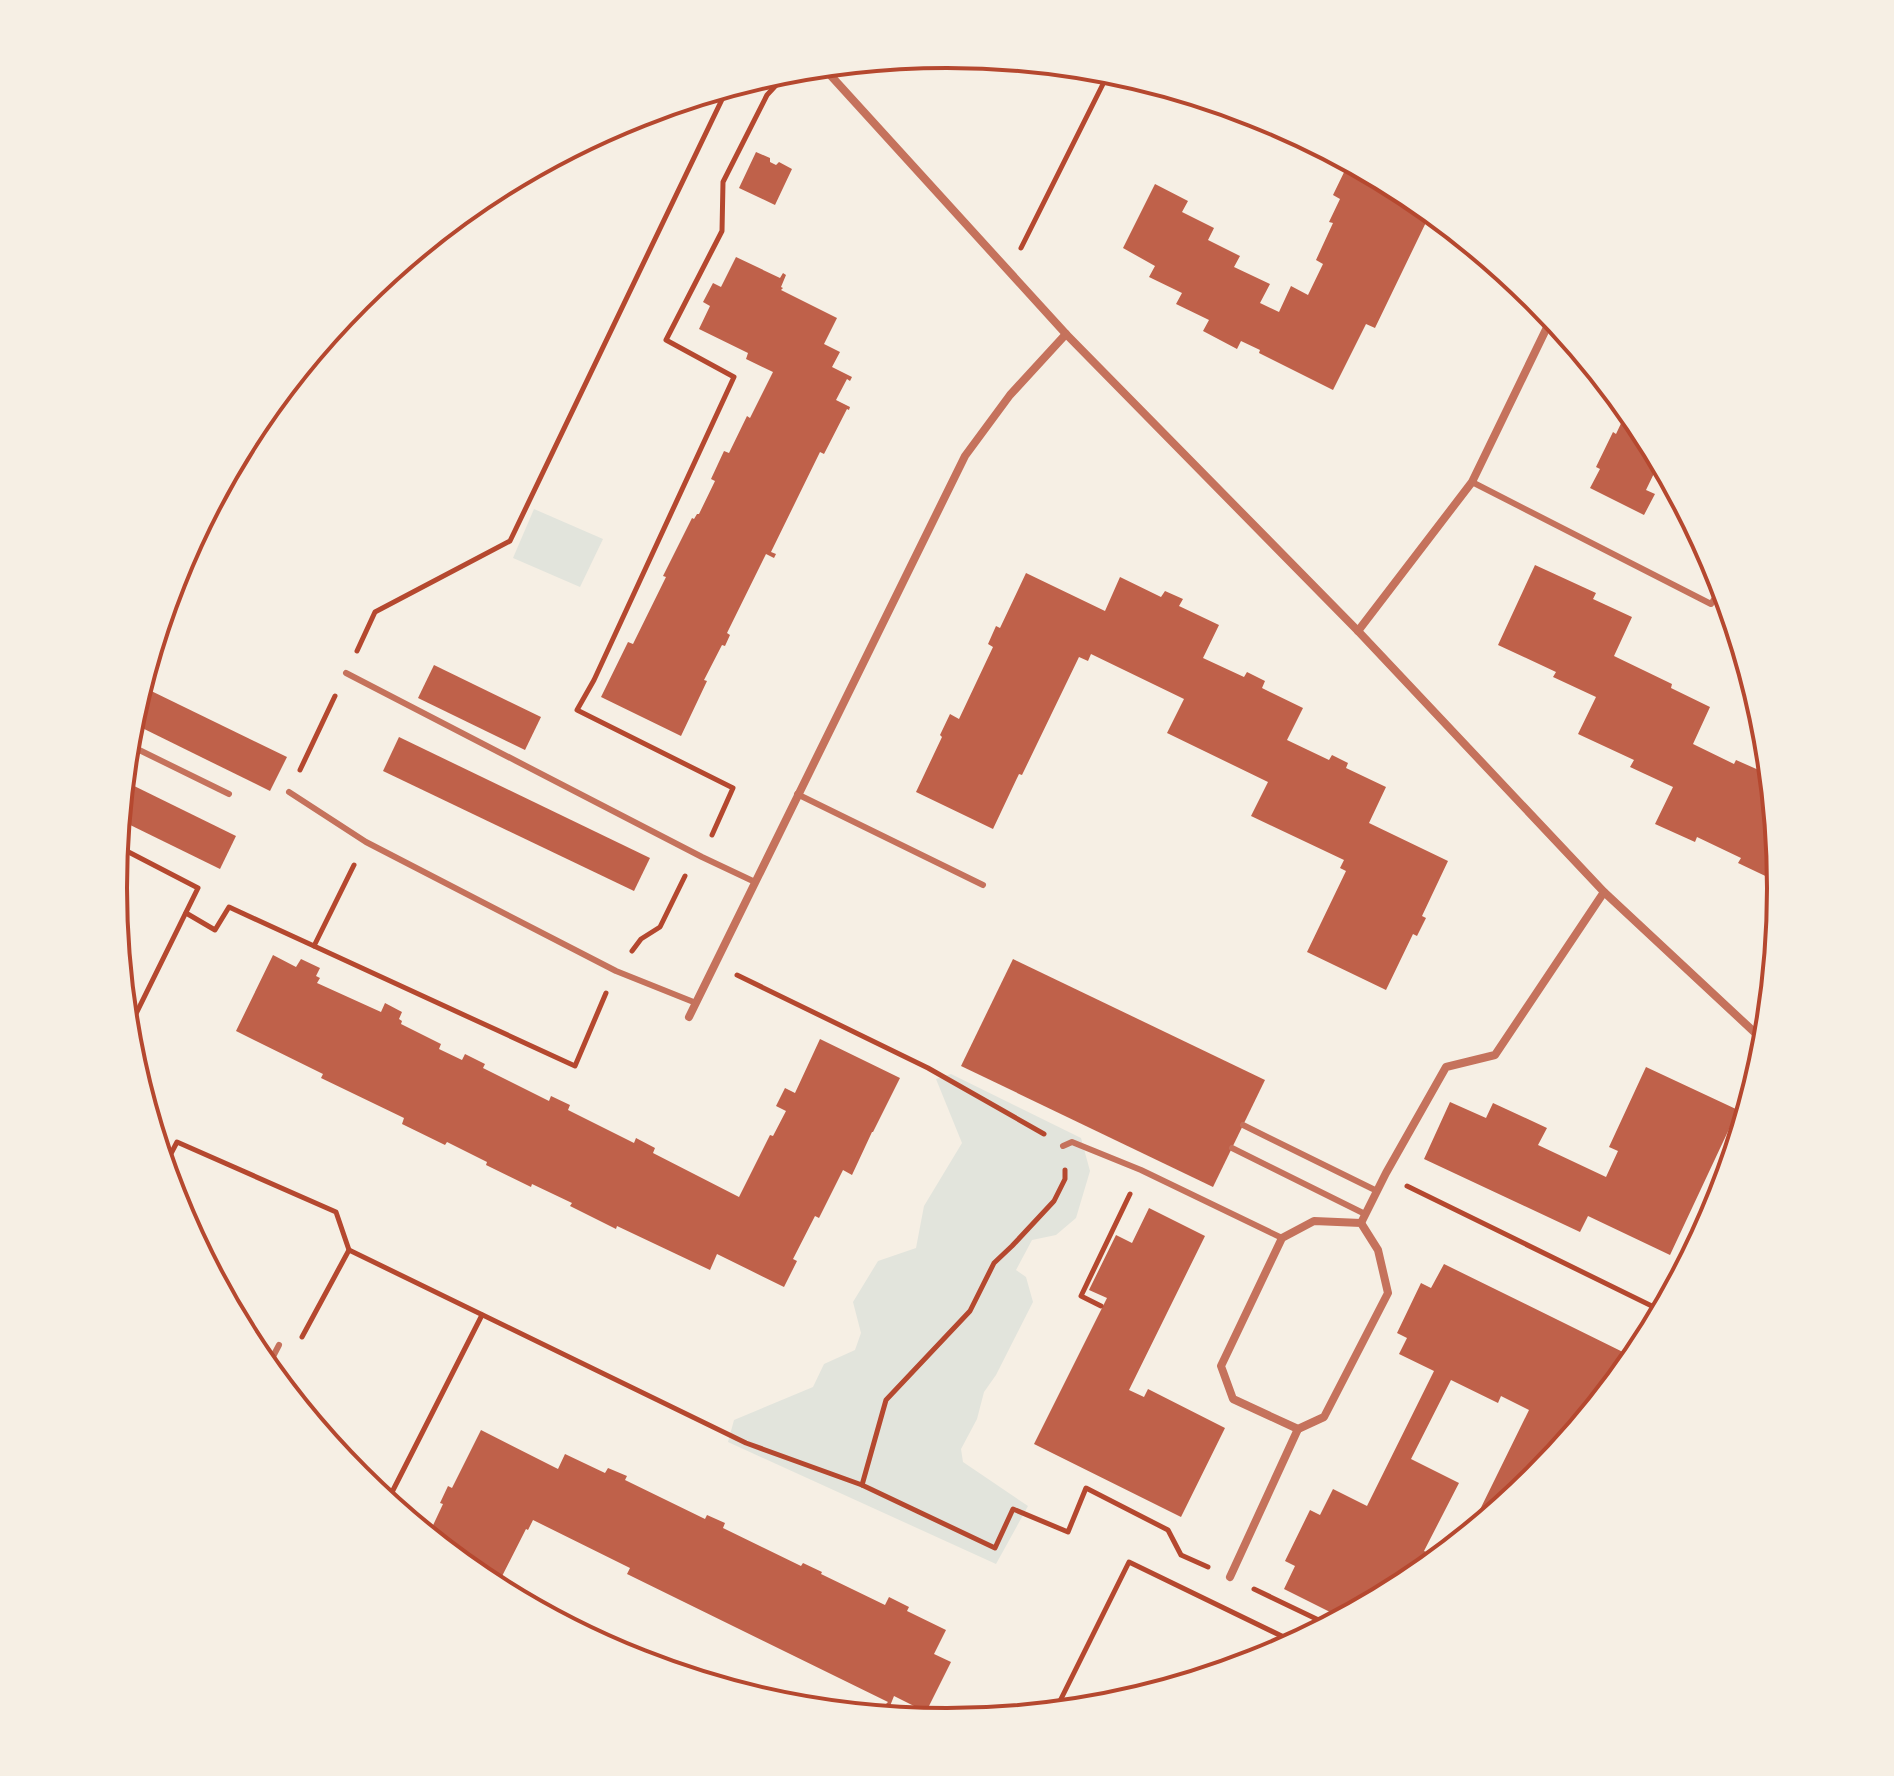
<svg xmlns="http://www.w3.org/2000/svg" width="1894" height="1776" font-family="'DM Sans',sans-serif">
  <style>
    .green { fill: #e2e4dc }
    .building { fill: #bf614a }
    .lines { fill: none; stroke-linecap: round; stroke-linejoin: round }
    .path { stroke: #b5482f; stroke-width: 5 }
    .service { stroke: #c5725c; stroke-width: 6 }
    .minor { stroke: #c5725c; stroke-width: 8 }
    .rim { fill: none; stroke: #b5482f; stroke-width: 4 }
  </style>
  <rect width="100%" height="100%" fill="#f6efe4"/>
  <g class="green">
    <path d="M534 509 603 539 580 587 513 558Z"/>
    <path d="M951 1074 1081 1138 1090 1171 1076 1218 1056 1235 1032 1240 1016 1270 1026 1277 1033 1302 996 1375 984 1392 977 1419 961 1449 963 1462 1028 1506 996 1564 728 1442 734 1420 813 1387 824 1364 855 1350 861 1333 853 1302 878 1261 916 1248 924 1206 962 1143 936 1079Z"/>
  </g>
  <g class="building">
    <path d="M756 152 770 158V162L776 165 779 162 792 169 775 205 739 188Z"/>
    <path d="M1349 162 1411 195 1431 212 1375 328 1366 324 1333 390 1259 353 1260 350 1241 341 1237 349 1203 331 1209 320 1176 304 1182 293 1149 277 1155 266 1123 248 1155 184 1188 201 1182 212 1214 228 1208 240 1240 256 1234 267 1270 284 1260 303 1279 312 1291 286 1308 295 1323 264 1316 260 1333 223 1329 222 1340 199 1333 195Z"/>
    <path d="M736 257 780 278 783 273 786 275 781 287 783 288 781 290 837 318 824 344 840 352 832 367 852 377 850 381 847 379 836 400 850 407 849 410 847 409 824 454 820 452 771 552 776 554 774 558 766 554 727 633 730 635 725 646 722 645 704 680 707 681 681 736 601 697 628 642 633 644 666 577 663 576 692 518 694 519 697 514H699L715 481 711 479 724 451 729 453 747 416 750 418 773 372 746 359 748 353 699 329 710 306 703 302 713 283 721 287Z"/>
    <path d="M1625 406 1641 425 1660 461 1646 490 1655 494 1644 515 1590 488 1600 469 1596 467 1613 432 1616 434 1625 415 1621 413Z"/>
    <path d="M1535 565 1596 593 1593 599 1632 617 1614 656 1672 684 1671 688 1710 707 1693 744 1734 764 1736 760 1770 775 1780 879 1778 882 1738 863 1741 858 1697 837 1695 842 1655 824 1673 787 1630 767 1634 760 1578 734 1596 697 1553 677 1556 672 1498 645Z"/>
    <path d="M1026 573 1105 611 1120 577 1161 597 1165 591 1183 599 1179 606 1219 625 1203 658 1244 677 1247 672 1265 681 1262 688 1303 708 1287 740 1329 760 1332 755 1348 763 1346 768 1386 787 1369 823 1448 861 1422 916 1426 918 1417 936 1413 934 1386 990 1307 952 1346 871 1340 868 1344 860 1251 816 1268 782 1167 733 1184 699 1091 654 1088 661 1079 657 1022 775 1019 774 993 829 916 792 942 737 940 735 950 714 959 719 993 647 988 644 996 626 1000 628Z"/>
    <path d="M434 665 541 717 525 750 418 698Z"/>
    <path d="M141 686 287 757 270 791 130 722Z"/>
    <path d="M399 737 650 858 634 891 383 771Z"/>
    <path d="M124 781 236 836 220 869 120 820Z"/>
    <path d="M273 955 296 967 301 959 320 968 316 976 320 978 317 983 381 1012 385 1003 402 1012 399 1019 402 1021 401 1024 441 1044 439 1049 462 1060 465 1054 485 1064 483 1068 549 1101 551 1096 570 1105 568 1110 634 1143 636 1138 655 1148 653 1153 739 1197 770 1135 773 1136 786 1111 776 1106 785 1088 795 1093 820 1039 900 1078 873 1132H872L852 1175 843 1170 819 1218 815 1216 793 1259 797 1261 784 1287 717 1254 710 1270 617 1226 616 1229 570 1206 572 1203 532 1184 531 1187 486 1165 487 1162 447 1142 445 1145 402 1124 404 1118 321 1078 323 1074 236 1031Z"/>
    <path d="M1013 959 1265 1080 1213 1187 961 1066Z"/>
    <path d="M1646 1067 1738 1110 1670 1255 1588 1216 1580 1232 1424 1159 1450 1102 1486 1118 1493 1103 1547 1128 1538 1145 1606 1177 1618 1151 1609 1147Z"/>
    <path d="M1149 1208 1205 1236 1129 1390 1144 1397 1148 1389 1225 1428 1181 1517 1034 1444 1107 1298 1089 1290 1116 1235 1132 1243Z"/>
    <path d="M1444 1264 1633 1357 1629 1365 1536 1478 1468 1534 1529 1410 1501 1396 1498 1403 1451 1380 1411 1459 1459 1483 1424 1551 1439 1558 1410 1582 1342 1618 1284 1589 1295 1566 1285 1561 1310 1510 1320 1515 1333 1489 1367 1506 1434 1371 1399 1354 1407 1338 1397 1333 1421 1283 1431 1288Z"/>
    <path d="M481 1430 558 1469 565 1454 605 1473 608 1468 627 1476 625 1480 705 1519 707 1515 725 1523 723 1528 801 1566 803 1563 822 1572 821 1574 885 1605 889 1597 909 1607 907 1611 946 1630 934 1654 951 1662 926 1712 894 1696 890 1706 886 1704 888 1702 627 1574 630 1568 533 1520 528 1530 526 1529 496 1588 483 1581 428 1536 443 1504 440 1503 448 1486 452 1488Z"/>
  </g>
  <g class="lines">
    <g class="path">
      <path d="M1021 248 1110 70"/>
      <path d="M357 651 375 612 510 541 728 87"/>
      <path d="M300 770 335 696"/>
      <path d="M712 835 733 788 577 710 594 680 734 377 666 340 722 231 723 182 767 95 791 69"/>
      <path d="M117 846 198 888 127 1032"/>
      <path d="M354 865 314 946 575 1066 606 993"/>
      <path d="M186 913 215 930 229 907 314 946"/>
      <path d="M632 951 641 939 660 927 685 876"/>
      <path d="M737 975 928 1068 1044 1134"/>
      <path d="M164 1167 177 1142 336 1212 349 1250 746 1443 862 1485 995 1548 1013 1509 1068 1532 1086 1488 1168 1530 1181 1555 1208 1567"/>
      <path d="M1407 1186 1662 1311"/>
      <path d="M1101 1306 1081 1296 1130 1194"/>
      <path d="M302 1337 349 1250"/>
      <path d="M862 1485 886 1400 970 1311 994 1263 1012 1246 1054 1201 1065 1179V1170"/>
      <path d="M387 1502 482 1315"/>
      <path d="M1254 1589 1329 1625"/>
      <path d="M1055 1711 1129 1562 1296 1643"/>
    </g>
    <g class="service">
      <path d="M1472 482 1711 604 1723 586"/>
      <path d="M346 673 702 857 755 882"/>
      <path d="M127 744 229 794"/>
      <path d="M289 792 366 842 616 971 696 1003"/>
      <path d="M797 794 983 885"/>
      <path d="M1243 1125 1377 1191"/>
      <path d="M1063 1146 1072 1142 1141 1170 1282 1238"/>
      <path d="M1232 1148 1365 1214"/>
      <path d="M267 1368 279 1345"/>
    </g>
    <g class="minor">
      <path d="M822 66 1066 334 1358 631 1604 892 1766 1043"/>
      <path d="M1358 631 1472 482 1552 317"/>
      <path d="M689 1017 965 456 1010 395 1066 334"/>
      <path d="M1314 1221 1361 1223 1378 1250 1388 1293 1324 1417 1298 1429 1233 1399 1221 1366 1282 1238Z"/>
      <path d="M1361 1223 1386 1173 1446 1067 1495 1055 1604 892"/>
      <path d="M1230 1577 1298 1429"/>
    </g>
  </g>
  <path d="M0 0H1894V1776H0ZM127 888a820 820 0 1 1 1640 0a820 820 0 1 1-1640 0Z" fill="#f6efe4" fill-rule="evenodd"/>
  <path class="rim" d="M127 888a820 820 0 1 1 1640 0a820 820 0 1 1-1640 0Z"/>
</svg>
